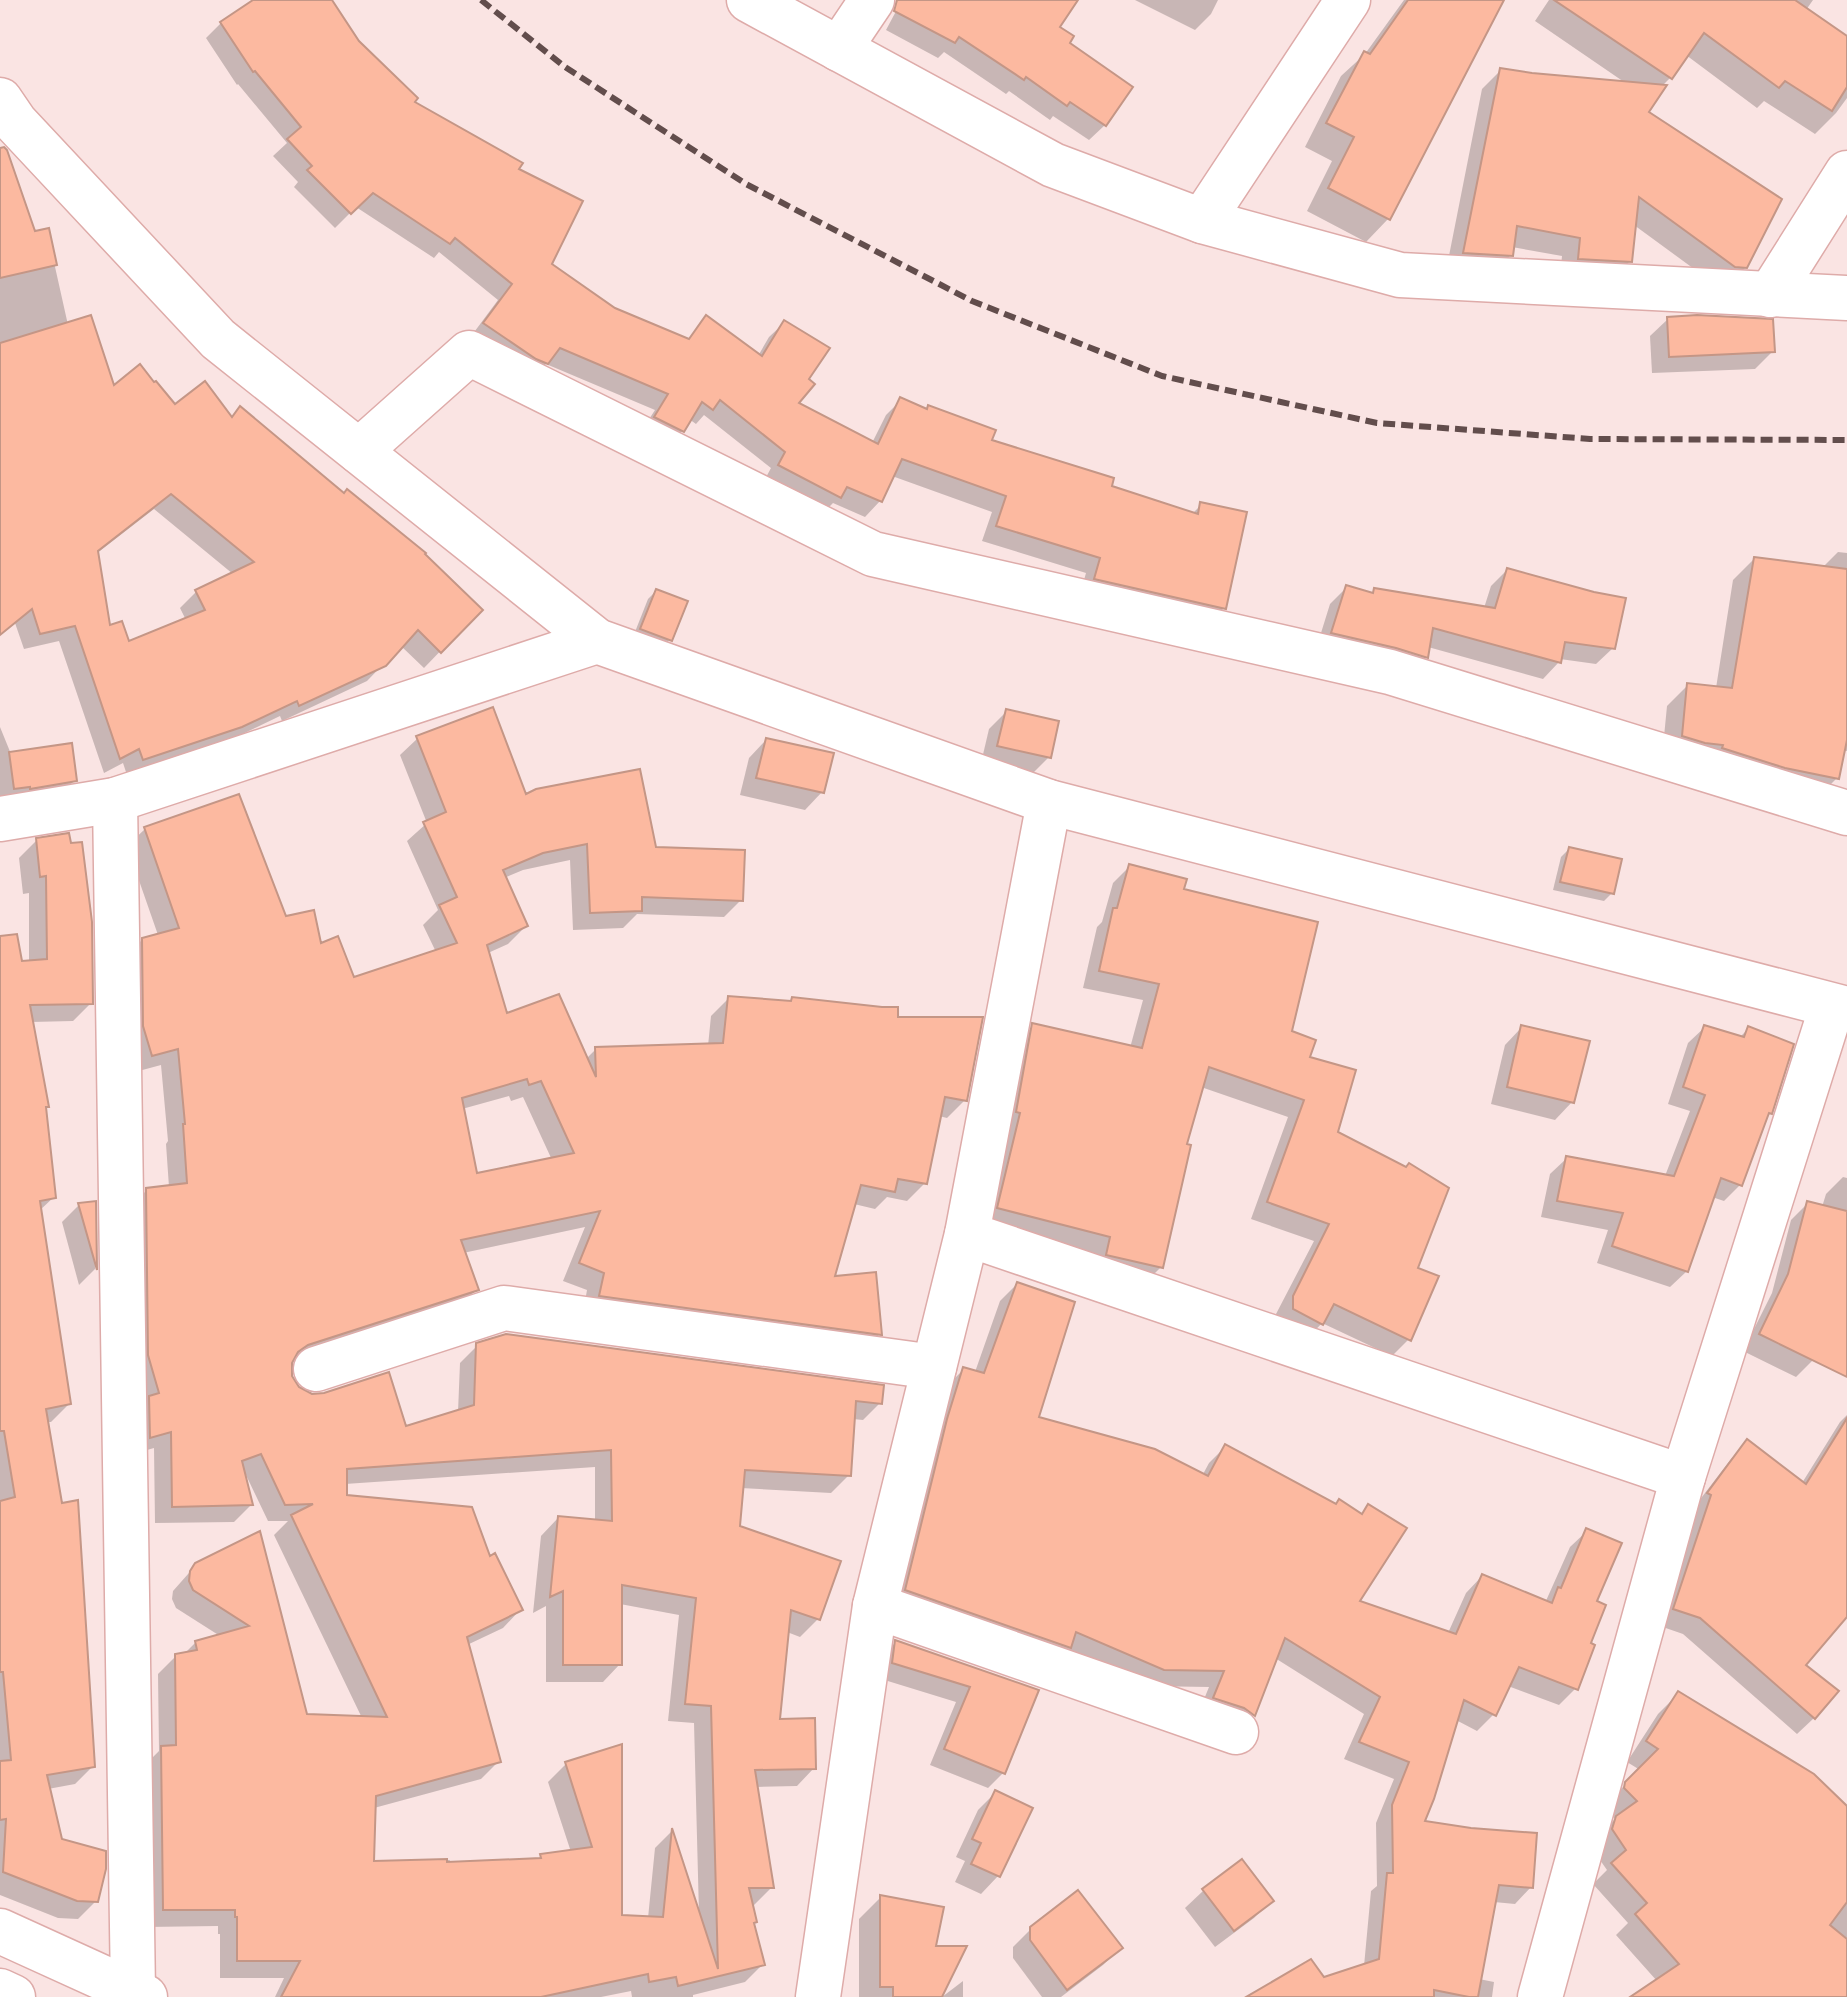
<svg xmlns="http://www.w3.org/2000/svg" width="1847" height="1997" font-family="'Archivo Narrow',sans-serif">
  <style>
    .shadow { fill: #0003; fill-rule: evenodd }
    .building { fill: #fcb9a0; stroke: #c49686; stroke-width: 2; fill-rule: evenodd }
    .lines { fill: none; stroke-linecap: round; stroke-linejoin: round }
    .minor-casing { stroke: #deaba9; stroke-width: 47 }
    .secondary-casing { stroke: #deaba9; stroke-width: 47 }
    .minor { stroke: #fff; stroke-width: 44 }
    .secondary { stroke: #fff; stroke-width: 44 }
    .rail { stroke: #624d4c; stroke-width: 6; stroke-dasharray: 12 6; stroke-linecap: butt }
  </style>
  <rect width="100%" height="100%" fill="#fae4e3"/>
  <g class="shadow">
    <path d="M253 0H330L357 43 412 102 516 170 549 264 614 309 686 341 707 318 758 356 769 337 785 322 806 380 796 404 872 443 886 415 901 400 990 442 1109 487 1192 514 1201 505 1224 608 1209 623 1080 594 1086 573 982 541 992 512 892 476 880 501 865 517 833 503 824 512 764 481 771 468 704 415 696 424 689 419 682 431 667 446 640 433 655 410 546 364 531 379 469 339 498 300 439 252 434 258 356 207 335 228 294 187 298 182 273 156 287 143 238 84 237 85 206 38 221 23 254 2Z"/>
    <path d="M902 0H1076L1057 28 1067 43 1105 125 1089 140 1053 116 1050 120 1009 91 1006 94 944 52 938 58 886 30Z"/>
    <path d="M1135 0H1218L1211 14 1195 30Z"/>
    <path d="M1404 0H1496L1388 219 1366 242 1307 211 1332 161 1305 147 1341 76 1365 54Z"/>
    <path d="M1549 0H1813L1806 10 1847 39V98L1836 113 1815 134 1764 101 1757 108 1686 55 1670 78 1661 87 1646 112 1746 267 1727 286 1716 285 1634 225 1630 261 1612 280 1560 277 1562 256 1512 247 1511 255 1492 273 1446 271 1482 89 1501 70 1627 84 1535 21Z"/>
    <path d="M0 160 33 234 47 231 68 325 113 389 175 406 231 419 480 610 424 668 401 646 367 681 282 721 280 716 224 743 127 775 123 763 104 773 59 641 24 649 15 623 5 631 0 617ZM154 509 233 574 196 592 180 608 186 620 128 643 108 627 96 554Z"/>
    <path d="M1668 319 1773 351 1755 369 1652 373 1650 336Z"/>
    <path d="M1838 552 1847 553V751L1843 750 1837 778 1816 799 1662 757 1667 706 1688 685 1716 688 1733 580 1754 559 1822 568Z"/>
    <path d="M1507 570 1613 648 1596 664 1560 659 1559 662 1543 679 1428 647 1427 657 1410 673 1316 649 1330 604 1347 587 1370 594 1374 591 1484 608 1491 586Z"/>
    <path d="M656 591 670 639 662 648 633 637 648 599Z"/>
    <path d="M1007 711 1049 757 1031 775 981 763 989 729Z"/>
    <path d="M0 727 11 754 75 780 60 795 0 799Z"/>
    <path d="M418 738 525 796 654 849 741 900 724 917 637 914 623 928 573 930 570 860 523 870 504 878 526 926 508 944 488 953 506 1015 586 1059 596 1049 708 1046 711 1016 729 998 788 1003 793 999 896 1019 965 1100 947 1118 939 1116 925 1183 907 1201 887 1197 875 1209 854 1204 833 1278 880 1334 862 1351 583 1313 587 1290 563 1281 585 1227 463 1253 477 1289 459 1307 290 1362V1377L297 1388 311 1396 405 1428 458 1412 460 1363 478 1345 880 1403 863 1420 853 1419 849 1475 831 1493 741 1488 738 1527 818 1619 800 1637 787 1632 778 1721 814 1768 797 1786 756 1787 772 1887 754 1905H751L753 1924 763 1964 745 1982 693 1995V1997H632L631 1991 601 1997H275L284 1978H220V1934H218V1926L146 1927 144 1766 159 1751 158 1674 176 1656 183 1655 196 1642 220 1636 176 1608 172 1599 173 1591 196 1565 259 1534 306 1716 362 1718 274 1535 288 1521H268L246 1475 244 1476 251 1505 234 1522 155 1523 154 1448 133 1454 129 1208 147 1190 169 1187 166 1144 168 1141 161 1065 135 1072 125 957 143 939 158 935 127 846 145 829 285 918 320 945 353 980 436 952 423 925 438 910 407 841 427 823 400 755ZM509 1096 511 1101 523 1097 552 1160 475 1176 462 1109ZM595 1467V1522L558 1518 541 1536 533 1613 546 1606V1682H603L620 1664V1604L679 1615 668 1721 694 1723 699 1914 671 1832 655 1848 648 1918 620 1917V1747L566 1764 548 1782 571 1852 541 1856 537 1860 448 1864 450 1860 372 1863 374 1808 481 1779 499 1761 467 1645 503 1628 520 1610 488 1558 345 1497V1484Z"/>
    <path d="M766 740 822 792 805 810 740 795 749 758Z"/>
    <path d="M37 840 91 1003 73 1021 31 1022 44 1109 54 1197 39 1211 69 1404 51 1422H46L93 1766 75 1784 48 1789 60 1841 96 1901 78 1919 58 1918 0 1895V964L29 962V893L23 894 19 858Z"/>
    <path d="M1569 849 1612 893 1604 901 1553 890 1561 857Z"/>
    <path d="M1130 866 1182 891 1289 1033 1307 1058 1336 1133 1415 1270 1409 1339 1392 1356 1322 1323 1305 1341 1276 1326V1314L1314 1241 1251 1219 1288 1117 1201 1087 1185 1145 1161 1267 1144 1284 1090 1271 1094 1254 982 1225 1016 1043 1033 1026 1130 1048 1143 1000 1083 988 1097 927 1102 922 1113 883Z"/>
    <path d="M1522 1027 1572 1102 1555 1120 1491 1104 1505 1045Z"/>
    <path d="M1705 1027 1739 1038 1749 1028 1770 1113 1765 1118 1740 1185 1724 1201 1712 1197 1687 1271 1670 1287 1597 1263 1608 1230 1541 1217 1550 1174 1567 1158 1665 1176 1690 1111 1668 1104 1688 1043Z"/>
    <path d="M1843 1177 1847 1178V1311L1813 1360 1796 1377 1743 1351 1772 1293 1791 1220 1808 1203 1822 1207 1826 1194Z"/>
    <path d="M94 1203 95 1269 79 1285 62 1222 79 1205Z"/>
    <path d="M1017 1284 1037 1418 1202 1476 1209 1463 1226 1446 1335 1506 1360 1515 1369 1506 1357 1602 1448 1633 1466 1593 1482 1576 1545 1603 1570 1547 1587 1531 1595 1603 1588 1644 1576 1688 1559 1705 1508 1686 1494 1714 1477 1731 1456 1720 1422 1823 1531 1887 1515 1904 1494 1902 1479 1979 1494 1982 1492 1997H1250L1323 1980 1364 1966 1371 1891 1377 1886 1376 1823 1394 1779 1344 1759 1364 1714 1275 1658 1253 1715 1237 1731 1198 1714 1209 1687 1146 1686 889 1607 947 1386 964 1369 975 1372 1000 1301Z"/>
    <path d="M1847 1415V1614L1803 1665 1814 1718 1797 1734 1683 1634 1657 1625 1692 1510 1731 1459 1748 1442 1802 1483 1840 1422Z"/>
    <path d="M896 1642 1036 1691 1003 1773 988 1788 930 1765 956 1702 878 1678 881 1657Z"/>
    <path d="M1678 1694 1847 1809V1997H1634L1657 1981 1616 1935 1628 1923 1593 1884 1607 1870 1593 1850 1596 1838 1615 1819 1605 1808 1606 1804 1640 1770 1627 1762 1658 1714Z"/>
    <path d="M995 1793 1031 1809 998 1876 981 1894 955 1882 965 1861 956 1857 978 1810Z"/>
    <path d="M1242 1861 1271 1900 1254 1918 1215 1947 1185 1908 1203 1891Z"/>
    <path d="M881 1897 934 1947 940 1997H859V1919Z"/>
    <path d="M1031 1929 1120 1948 1103 1965 1061 1997H1042L1013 1958V1947Z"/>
    <path d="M963 1981V1997H942Z"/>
  </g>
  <g class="building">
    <path d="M253 0H332L359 41 418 98 415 102 523 163 519 169 583 201 552 264 615 308 689 339 706 315 762 356 784 320 830 348 809 379 815 384 799 403 878 444 900 397 927 409 928 405 996 430 992 440 1114 478 1112 486 1198 514 1200 502 1247 512 1226 609 1094 579 1100 558 996 526 1006 496 902 459 882 502 847 487 841 498 778 465 785 452 720 400 713 410 702 402 684 432 654 417 668 394 560 348 548 364 536 359 483 323 512 284 455 238 450 244 373 193 351 214 307 170 312 166 287 139 301 127 255 71 253 72 220 22Z"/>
    <path d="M897 0H1078L1060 27 1074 36 1070 43 1133 87 1106 126 1070 102 1067 106 1026 77 1024 80 959 37 955 43 894 11Z"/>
    <path d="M1408 0H1504L1390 220 1328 188 1354 137 1326 123 1364 51 1370 54Z"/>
    <path d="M1554 0H1795L1847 36V87L1832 111 1785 81 1779 88 1704 33 1672 79Z"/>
    <path d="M1500 68 1532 73 1667 85 1649 112 1782 199 1747 268 1735 267 1639 197 1632 262 1578 259 1580 238 1517 226 1513 256 1463 253Z"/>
    <path d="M4 147 7 150 35 231 49 228 57 265 0 278V148Z"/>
    <path d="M91 315 114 385 140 364 154 382 156 381 175 404 205 381 232 417 240 406 344 493 347 489 426 553 425 554 483 610 441 653 418 630 386 666 299 706 297 701 242 727 143 760 139 749 120 759 75 626 40 634 32 609 0 635V343ZM171 494 254 562 195 590 205 610 129 641 122 621 110 625 98 551Z"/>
    <path d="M1697 315 1773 319 1775 352 1669 357 1667 317Z"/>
    <path d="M1754 557 1847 569V740L1839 779 1785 768 1722 748 1723 745 1705 743 1682 736 1687 683 1732 688Z"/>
    <path d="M1507 568 1594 592 1626 598 1615 649 1565 642 1561 663 1433 628 1428 658 1396 648 1331 633 1346 585 1373 593 1374 588 1495 608Z"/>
    <path d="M656 589 688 601 672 641 640 629Z"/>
    <path d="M493 707 526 794 536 789 640 769 656 847 745 850 743 901 642 897V911L590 913 587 844 543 853 503 870 528 926 487 945 507 1013 559 994 596 1077 595 1047 723 1043 728 996 791 1001 792 997 882 1007H898V1017H983L967 1101 945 1097 927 1184 898 1179 895 1192 861 1185 835 1276 876 1272 882 1335 599 1296 604 1273 579 1263 600 1211 461 1240 479 1290 308 1345 298 1352 292 1363V1376L299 1387 312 1394 324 1393 389 1372 406 1426 474 1405 476 1343 506 1334 884 1385 882 1404 856 1401 851 1476 745 1470 740 1526 841 1561 820 1620 791 1610 780 1719 815 1718 816 1769 755 1770 774 1888H749L757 1922 754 1923 765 1965 678 1986 676 1977 649 1982 648 1974 541 1997H281L300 1961H237V1917H235V1910H163L161 1746 176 1745 175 1654 197 1650 195 1641 249 1626 193 1590 189 1581 190 1571 195 1563 260 1531 307 1714 387 1717 291 1515 313 1504 285 1505 261 1454 242 1461 253 1505 172 1507 171 1432 150 1438 149 1396 159 1393 148 1355 146 1188 187 1183 183 1124H185L178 1049 152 1056 143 1026 142 938 179 928 144 827 239 794 286 916 314 910 321 943 338 936 354 977 457 943 439 905 457 897 423 822 446 812 416 736ZM527 1079 529 1085 541 1081 574 1153 477 1173 462 1098ZM611 1450 612 1521 558 1516 550 1597 563 1591V1665H622V1585L696 1598 685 1704 711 1706 718 1969 672 1828 663 1917 622 1915V1744L565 1762 592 1847 540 1854 541 1858 447 1862V1859L374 1861 376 1796 501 1762 467 1637 523 1610 495 1553 490 1556 472 1507 347 1495V1469Z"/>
    <path d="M1006 709 1059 721 1051 758 997 746Z"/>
    <path d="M766 738 834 753 824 793 756 778Z"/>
    <path d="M72 743 77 781 30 789V787L14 789 9 752Z"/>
    <path d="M69 833 71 843 82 842 92 922 93 1004 30 1005 49 1107H46L56 1198 40 1201 71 1404 46 1409 62 1503 78 1500 95 1767 47 1775 62 1839 106 1851V1869L98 1902 77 1901 3 1872 6 1819 0 1820V1761L11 1760 3 1672H0V1501L15 1497 4 1431H0V936L17 934 22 961 47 959 46 876 40 877 36 838Z"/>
    <path d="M1569 847 1622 859 1614 894 1560 882Z"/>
    <path d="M1129 864 1187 879 1184 889 1318 922 1292 1031 1316 1040 1310 1057 1356 1070 1338 1132 1406 1167 1409 1163 1449 1188 1418 1268 1439 1276 1411 1341 1334 1304 1323 1325 1293 1309V1296L1329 1224 1267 1202 1304 1100 1209 1067 1187 1144 1191 1145 1163 1268 1106 1255 1110 1237 997 1208 1020 1113 1016 1112 1032 1023 1142 1048 1159 984 1099 971 1113 908H1117Z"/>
    <path d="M1521 1025 1590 1041 1574 1103 1507 1087Z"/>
    <path d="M1704 1025 1744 1037 1748 1026 1794 1044 1772 1114 1769 1113 1742 1186 1721 1178 1688 1272 1612 1246 1623 1213 1557 1201 1566 1156 1674 1176 1705 1095 1683 1087Z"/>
    <path d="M96 1201 97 1270 78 1203Z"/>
    <path d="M1807 1201 1847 1211V1377L1759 1334 1788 1274Z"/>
    <path d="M1017 1282 1075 1302 1039 1417 1155 1449 1208 1476 1225 1444 1336 1504 1339 1499 1362 1514 1368 1504 1407 1528 1360 1601 1456 1634 1482 1574 1552 1603 1558 1587 1561 1588 1586 1528 1622 1543 1597 1601 1606 1605 1591 1643 1595 1645 1578 1690 1519 1667 1496 1716 1464 1700 1434 1799 1425 1821 1471 1828 1537 1833 1533 1888 1499 1885 1478 1997H1469L1434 1990V1997H1246L1311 1959 1324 1977 1379 1959 1387 1873H1393L1392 1805 1409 1762 1359 1742 1380 1697 1285 1638 1255 1716 1244 1708 1213 1698 1224 1671 1164 1670 1076 1632 1071 1648 905 1590 947 1419 963 1367 984 1373Z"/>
    <path d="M1847 1418V1617L1806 1665 1839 1691 1815 1719 1700 1618 1673 1609 1711 1495 1707 1493 1747 1439 1806 1484Z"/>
    <path d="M895 1640 1039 1690 1005 1774 944 1749 970 1687 892 1663Z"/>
    <path d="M1678 1691 1814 1774 1847 1806V1902L1830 1925 1847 1939V1997H1630L1679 1964 1635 1914 1647 1903 1611 1863 1626 1850 1612 1829 1616 1816 1637 1801 1624 1788 1625 1782 1658 1749 1646 1741Z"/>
    <path d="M995 1790 1033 1808 1000 1877 971 1864 981 1843 972 1839Z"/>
    <path d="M1242 1859 1274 1901 1234 1931 1202 1889Z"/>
    <path d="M1078 1890 1123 1948 1067 1990 1030 1940V1927Z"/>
    <path d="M880 1895 944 1907 936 1946H967L942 1997H893V1987H880Z"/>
  </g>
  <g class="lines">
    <g class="minor-casing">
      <g id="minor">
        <path d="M749 0 1053 165 1202 221 1400 275 1847 298"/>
        <path d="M839 49 872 0"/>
        <path d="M0 100 15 122 218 339 597 641 1049 802 1847 1009"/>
        <path d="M1202 221 1348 0"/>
        <path d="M1770 295 1847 173"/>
        <path d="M359 451 469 353 873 554 1390 672 1847 813"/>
        <path d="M115 800 133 1992"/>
        <path d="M0 819 115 800 597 641"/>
        <path d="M967 1234 1683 1477"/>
        <path d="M316 1369 504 1308 934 1367"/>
        <path d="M875 1606 1236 1732"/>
        <path d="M0 1991 13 1997"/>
        <path d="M818 1997 875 1606 967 1234 1049 802"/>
        <path d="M1540 1997 1683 1477 1832 1006"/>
      </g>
    </g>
    <g class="secondary-casing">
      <path id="secondary" d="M0 1931 145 1997"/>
    </g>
    <use href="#minor" class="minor"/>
    <use href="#secondary" class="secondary"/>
    <path class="rail" d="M481 0 565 67 746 184 972 301 1162 376 1377 423 1590 439 1847 440"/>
  </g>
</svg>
